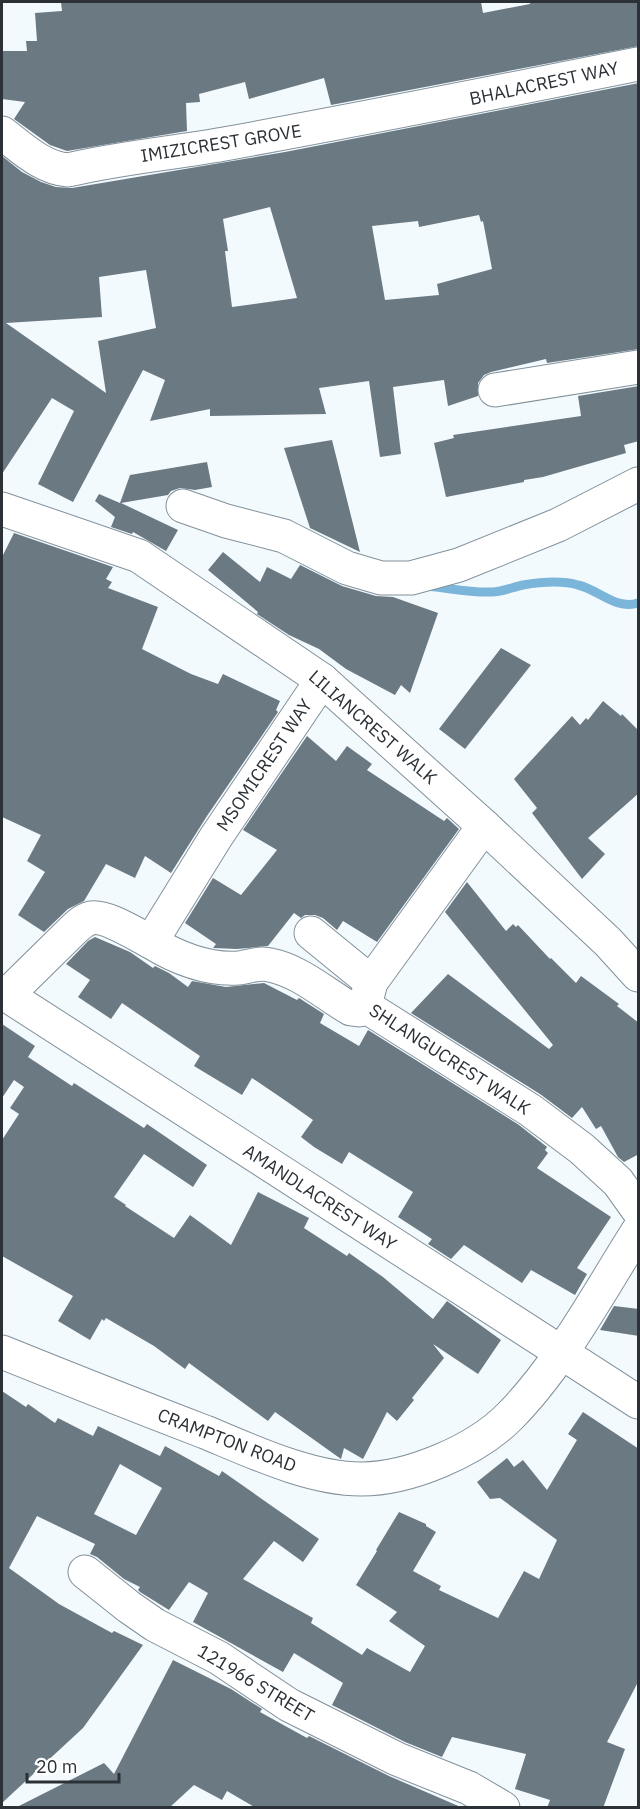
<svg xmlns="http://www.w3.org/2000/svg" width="640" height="1809" font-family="'IBM Plex Sans',sans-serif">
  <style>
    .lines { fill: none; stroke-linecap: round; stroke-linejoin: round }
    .stream { stroke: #7cb5da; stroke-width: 9 }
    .building { fill: #6b7983; fill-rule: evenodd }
    .minor-casing { stroke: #82919b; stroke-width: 35 }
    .minor { stroke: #fff; stroke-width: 33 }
    .labels { text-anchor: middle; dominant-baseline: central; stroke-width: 6; stroke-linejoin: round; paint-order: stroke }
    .street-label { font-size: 18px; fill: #2b3136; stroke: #fff }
  </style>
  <rect width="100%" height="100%" fill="#f3fafe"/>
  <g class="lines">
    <path class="stream" d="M427 586C449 588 470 593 492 592 502 592 513 587 523 585 541 582 561 580 578 585 599 590 616 610 638 603"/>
  </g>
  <g class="building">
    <path d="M61 2H481L483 13 530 4V2H639V46L331 105 324 78 249 99 245 82 199 94 200 102 186 103 187 131 67 151 50 145 14 119 25 102 2 99V51H27L26 41H37L35 13 62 11Z"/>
    <path d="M639 83V349L547 363 546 359 491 372 484 375 478 383V396L448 406 444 380 393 387 401 454 380 457 369 381 319 388 326 414 210 416V409L150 421 165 380 143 370 73 502 38 484 74 411 52 398 2 474V156L22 172 41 182 56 187 72 188 285 152ZM270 207 297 298 232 307 225 251H228L223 219ZM479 215 481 222 483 221 492 269 437 284 439 295 385 300 372 226 418 221 419 227ZM146 270 156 328 98 341 106 393 6 323 102 317 99 277Z"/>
    <path d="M639 386V441L624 445 626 453 543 477 524 480V482L446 497 434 443 454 438 453 435 581 416 578 396Z"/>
    <path d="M332 440 360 552 310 528 284 448Z"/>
    <path d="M207 462 212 487 195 490 180 488 171 491 168 495 121 503 178 530 166 551 133 532 132 534 111 527 115 517 95 501 99 494 120 503 130 475Z"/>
    <path d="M14 533 113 567 106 579 112 582 108 588 158 607 142 649 191 674 218 684 223 674 280 701 276 710 278 712 207 816 171 873 145 856 135 878 106 864 84 901 68 909 44 932 18 915 45 872 27 861 41 835 2 817V557Z"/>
    <path d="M223 552 260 582 267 567 291 579 300 565 342 586 376 596 393 597 438 613 410 693 401 685 395 695 346 669 319 649 289 635 257 614 258 612 208 570Z"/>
    <path d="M501 648 531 665 465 749 439 729Z"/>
    <path d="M603 701 621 716 622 714 639 731V793L588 838 605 854 582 879 532 813 537 808 514 779 572 716 580 725 586 718 588 720Z"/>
    <path d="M307 736 336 761 347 746 372 764 367 770 444 821 447 818 459 829 377 942 343 921 337 930 323 918 315 915H305L301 918 294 913 268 946 237 949 213 948 216 944 185 923 213 878 241 895 277 850 243 830Z"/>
    <path d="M467 882 506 931 513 924 516 927 518 925 550 959 551 958 576 983 581 976 619 1004 617 1006 639 1023V1154L624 1162 618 1157 601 1126 596 1129 582 1107 572 1118 540 1094 411 1013 448 974 549 1049 553 1045 445 912Z"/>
    <path d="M95 937 130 952 153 968 155 966 169 973 188 987 192 981 226 987 264 983 297 1000 299 998 324 1014 320 1023 359 1046 368 1030 519 1125 547 1147 545 1150 548 1153 537 1168 611 1217 577 1268 587 1274 575 1295 531 1270 522 1283 464 1245 451 1259 428 1244 432 1239 398 1217 413 1192 349 1152 342 1164 314 1147 301 1137 313 1120 286 1101 252 1078 242 1095 194 1066 200 1056 122 1003 111 1019 78 997 90 980 66 964 88 941Z"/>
    <path d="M2 1024 35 1046 28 1057 72 1086 74 1083 144 1128 147 1124 207 1165 193 1187 144 1154 114 1197 126 1205 125 1206 174 1238 190 1215 231 1245 258 1192 309 1218 304 1228 347 1256 349 1253 383 1277 433 1319 447 1301 501 1340 478 1374 433 1344 444 1358 412 1398 414 1400 397 1421 387 1412 363 1459 344 1448 341 1459 275 1412 268 1421 189 1363 185 1369 154 1346 106 1318 104 1321 102 1319 90 1340 58 1321 73 1296 2 1256V1140L19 1114 10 1108 24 1087 14 1080 2 1098Z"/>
    <path d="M614 1306 639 1309V1336L600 1330Z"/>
    <path d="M2 1391 26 1407 28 1404 55 1423 58 1418 93 1436 98 1426 160 1456 165 1446 219 1476 222 1471 319 1539 303 1562 274 1541 243 1579 313 1618 311 1623 362 1655 367 1648 410 1672 425 1646 389 1621 397 1612 356 1585 377 1551 376 1550 399 1512 426 1524V1526L436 1532 413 1571 441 1586 439 1590 498 1618 524 1571 539 1579 557 1540 500 1498 490 1499 477 1482 507 1458 514 1467 523 1460 547 1490 577 1440 568 1434 583 1412 639 1449V1680L607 1742 625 1749 603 1808H547L550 1800 515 1789 526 1754 452 1737 442 1757 405 1742 332 1705 343 1683 294 1653 283 1672 193 1622 208 1593 189 1582 169 1610 140 1592 138 1590 140 1587 124 1579 97 1557 90 1554 95 1544 37 1516 9 1568 59 1604 112 1633 114 1631 143 1645 83 1728 2 1803ZM120 1464 162 1488 136 1535 94 1514Z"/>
    <path d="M173 1660 231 1689 262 1709 260 1712 307 1738 309 1736 389 1776 463 1808H256L227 1791 222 1800 194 1785 169 1808H15L104 1763 114 1774Z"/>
  </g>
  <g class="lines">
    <g class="minor-casing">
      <g id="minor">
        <path d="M2 133C22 148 42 168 68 170 122 157 176 153 230 143 367 118 503 91 638 64"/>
        <path d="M495 390 638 367"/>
        <path d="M183 506 226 521 284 536 347 568 381 578H411L459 565 558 525 638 484"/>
        <path d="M2 509 139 556 322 680 484 826 608 942 638 975"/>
        <path d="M484 826 371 982 365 1006 530 1110 582 1149 618 1182 638 1210"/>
        <path d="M311 933 371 982"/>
        <path d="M151 942C177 958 206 970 238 968 249 967 259 962 270 965 300 971 325 994 351 1009L359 1010 365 1006"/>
        <path d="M2 992 638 1402"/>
        <path d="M7 995 71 932C77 926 83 920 91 918 106 915 137 935 151 942L216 837 322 680"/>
        <path d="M2 1352C69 1379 137 1406 205 1432 251 1451 310 1479 361 1479 409 1479 475 1451 509 1417 560 1366 599 1292 638 1231"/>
        <path d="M85 1572 129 1607 155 1625 219 1658 289 1705 397 1759 469 1788 503 1808"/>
      </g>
    </g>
    <use href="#minor" class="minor"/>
  </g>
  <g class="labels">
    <g class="street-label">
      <text transform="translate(544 83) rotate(-12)">BHALACREST WAY</text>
      <text transform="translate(221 143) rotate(-9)">IMIZICREST GROVE</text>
      <text transform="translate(373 727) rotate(41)">LILIANCREST WALK</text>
      <text transform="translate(264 765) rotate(-56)">MSOMICREST WAY</text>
      <text transform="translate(450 1059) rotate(33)">SHLANGUCREST WALK</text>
      <text transform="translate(320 1197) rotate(33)">AMANDLACREST WAY</text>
      <text transform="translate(227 1440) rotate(21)">CRAMPTON ROAD</text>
      <text transform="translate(256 1683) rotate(31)">121966 STREET</text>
    </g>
  </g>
  <rect width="640" height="1809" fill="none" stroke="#2b3136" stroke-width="6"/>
  <path d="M27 1773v9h92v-9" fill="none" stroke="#2b3136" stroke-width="3"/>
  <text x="36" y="1773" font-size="18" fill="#2b3136" stroke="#ffffff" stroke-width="4.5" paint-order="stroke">20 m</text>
</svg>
